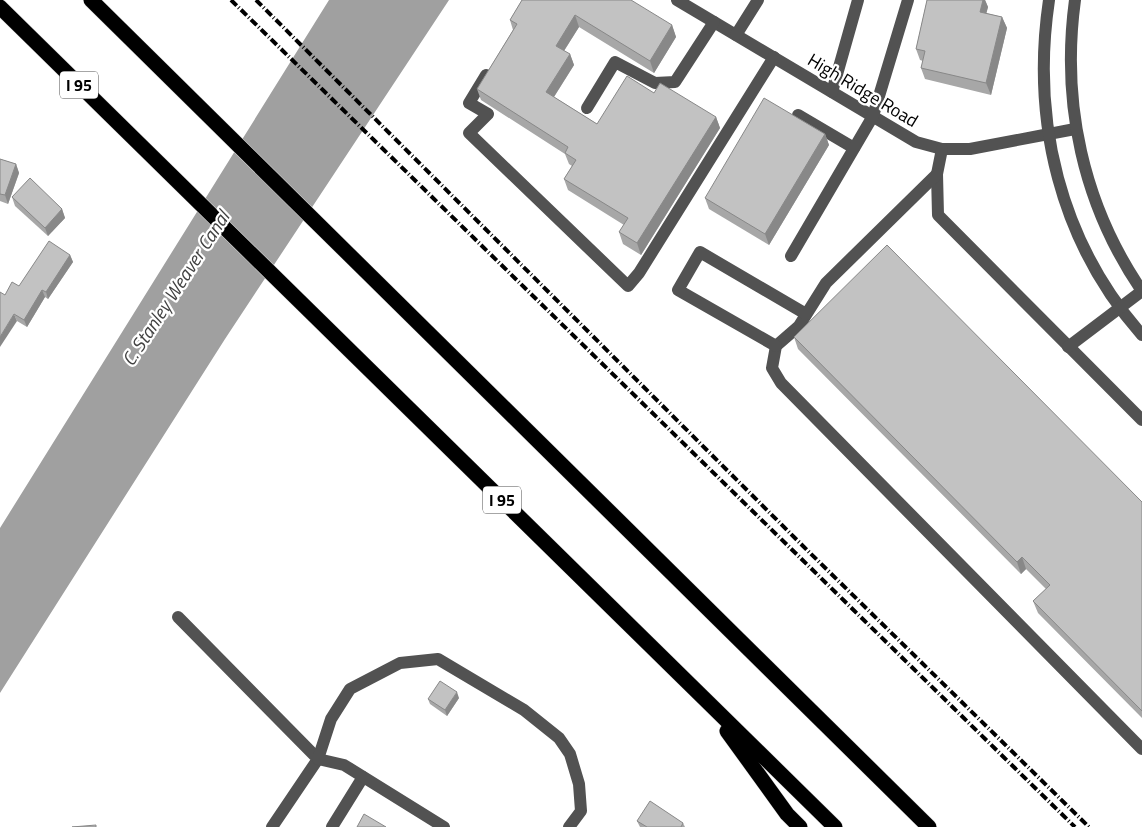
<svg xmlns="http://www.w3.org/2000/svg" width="1142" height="827" font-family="'Titillium Web',sans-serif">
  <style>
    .water { fill: #a0a0a0 }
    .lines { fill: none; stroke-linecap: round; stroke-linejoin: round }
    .highway-casing { stroke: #dbdbdb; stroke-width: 16 }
    .minor { stroke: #525252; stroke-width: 12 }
    .highway { stroke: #000; stroke-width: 15 }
    .rail { stroke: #000; stroke-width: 4; stroke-dasharray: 8 2.5 1 2.5; stroke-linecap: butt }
    .wall { fill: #a7a7a7 }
    .shaded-wall { fill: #888 }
    .building { fill: #c2c2c2; stroke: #888 }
    .labels { text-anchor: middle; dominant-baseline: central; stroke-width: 4.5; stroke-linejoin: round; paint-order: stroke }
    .shield { fill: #fff; stroke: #4c4c4c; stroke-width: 1 }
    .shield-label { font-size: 16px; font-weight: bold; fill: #000 }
    .street-label { font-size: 18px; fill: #000; stroke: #fff }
    .water-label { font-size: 19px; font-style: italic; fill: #414141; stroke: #fff }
  </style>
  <rect width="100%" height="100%" fill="#fff"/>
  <path class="water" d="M329 0H449L225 339 0 693V528Z"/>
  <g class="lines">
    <g class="highway-casing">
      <g id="highway">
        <path d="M91 0 929 827"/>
        <path d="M0 7 835 827"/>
        <path d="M727 731 787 814 800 827"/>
      </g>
    </g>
    <g class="minor">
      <path d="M677 0 916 142 942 149H970L1075 129"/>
      <path d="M1049 0C1031 121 1060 242 1142 335"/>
      <path d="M1075 0C1061 103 1083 205 1142 291"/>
      <path d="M736 35 758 0"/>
      <path d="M486 75 469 103 488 114 469 133 628 286 639 273 774 57"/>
      <path d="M832 92 858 0"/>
      <path d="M587 108 615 62 655 83 675 82 714 22"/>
      <path d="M798 115 854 148"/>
      <path d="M942 149 937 174 938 215 1142 420"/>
      <path d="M937 174 826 283 799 326 776 346 772 368 781 383 1142 749"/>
      <path d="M791 256 873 116 908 0"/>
      <path d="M776 346 678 290 700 252 806 314"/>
      <path d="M1068 347 1142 291"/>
      <path d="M178 617 318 759 272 827"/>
      <path d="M332 827 363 777"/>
      <path d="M444 827 344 765 318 759 331 719 350 689 400 663 438 659 524 710 559 738 570 754 579 784 581 811 569 827"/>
    </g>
    <use href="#highway" class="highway"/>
    <g class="rail">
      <path d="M231 0 1075 827"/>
      <path d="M256 0 807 550 1089 827"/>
    </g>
  </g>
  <g class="wall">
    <path d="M522 0 672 25 676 37 654 73 579 27 564 51 570 54 574 65 554 97 597 124 654 93 716 117 720 128 641 255 623 244 619 232 624 225 568 190 564 179 572 166 569 164 565 154 481 100 477 89 513 30 510 20Z"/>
    <path d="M927 0H985L988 7 986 13 1002 17 1007 28 991 95 925 79 921 68 923 61 920 60 916 49Z"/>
    <path d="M825 134 829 145 769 245 709 209 705 198Z"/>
    <path d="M0 159 16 164 19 173 8 204 0 201Z"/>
    <path d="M12 197 62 209 65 218 48 236 15 206Z"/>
    <path d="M70 255 73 262 48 299 45 297 27 327 17 321 5 295Z"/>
    <path d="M794 337 1142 502V718L1038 613 1033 601 1046 589 1026 569 1021 574 798 349Z"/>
    <path d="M459 698 447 716 430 704 428 699Z"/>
    <path d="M637 821 683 823 685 827H640Z"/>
  </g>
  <g class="shaded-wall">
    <path d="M983 0H985L988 7 984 23 980 12Z"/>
    <path d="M575 15 579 27 560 57 556 46Z"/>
    <path d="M1002 17 1007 28 991 95 986 83Z"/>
    <path d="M672 25 676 37 654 73 650 61Z"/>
    <path d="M570 54 574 65 550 103 546 92Z"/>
    <path d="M716 117 720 128 641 255 637 243Z"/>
    <path d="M825 134 829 145 769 245 765 234Z"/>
    <path d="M16 164 19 173 8 204 5 195Z"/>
    <path d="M62 209 65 218 48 236 45 228Z"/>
    <path d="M70 255 73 262 48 299 46 292Z"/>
    <path d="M42 290 45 297 27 327 24 320Z"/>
    <path d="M14 314 17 321 0 347V337Z"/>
    <path d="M1022 557 1026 569 1021 574 1017 562Z"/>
    <path d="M457 692 459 698 447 716 445 710Z"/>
  </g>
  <g class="building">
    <path d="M522 0H631L672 25 650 61 575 15 556 46 570 54 546 92 597 124 627 76 654 93 660 83 716 117 637 243 619 232 628 218 564 179 576 160 565 153 568 147 477 89 517 24 510 20Z"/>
    <path d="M927 0H983L980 12 1002 17 986 83 921 68 925 51 916 49Z"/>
    <path d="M764 98 825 134 765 234 705 198Z"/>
    <path d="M0 159 16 164 5 195 0 194Z"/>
    <path d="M30 178 62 209 45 228 12 197Z"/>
    <path d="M49 241 70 255 46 292 42 290 24 320 14 314 0 337V292L5 295 12 282 19 286Z"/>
    <path d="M887 245 1142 502V711L1033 601 1050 585 1022 557 1017 562 794 337Z"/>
    <path d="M440 681 457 692 445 710 428 699Z"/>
    <path d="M650 801 683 823 681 827H647L637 821Z"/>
    <path d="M364 814 386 827H357Z"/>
    <path d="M96 825V827H72Z"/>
  </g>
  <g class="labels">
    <g class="shield">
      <rect x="60" y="71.5" width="38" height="27" rx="4"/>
      <rect x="483" y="486.5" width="38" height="27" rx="4"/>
    </g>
    <g class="shield-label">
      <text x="79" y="85">I 95</text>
      <text x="502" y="500">I 95</text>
    </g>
    <g class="street-label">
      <text transform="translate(863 90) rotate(31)">High Ridge Road</text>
    </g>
    <g class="water-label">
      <text transform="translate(175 288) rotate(-57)">C. Stanley Weaver Canal</text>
    </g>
  </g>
</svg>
